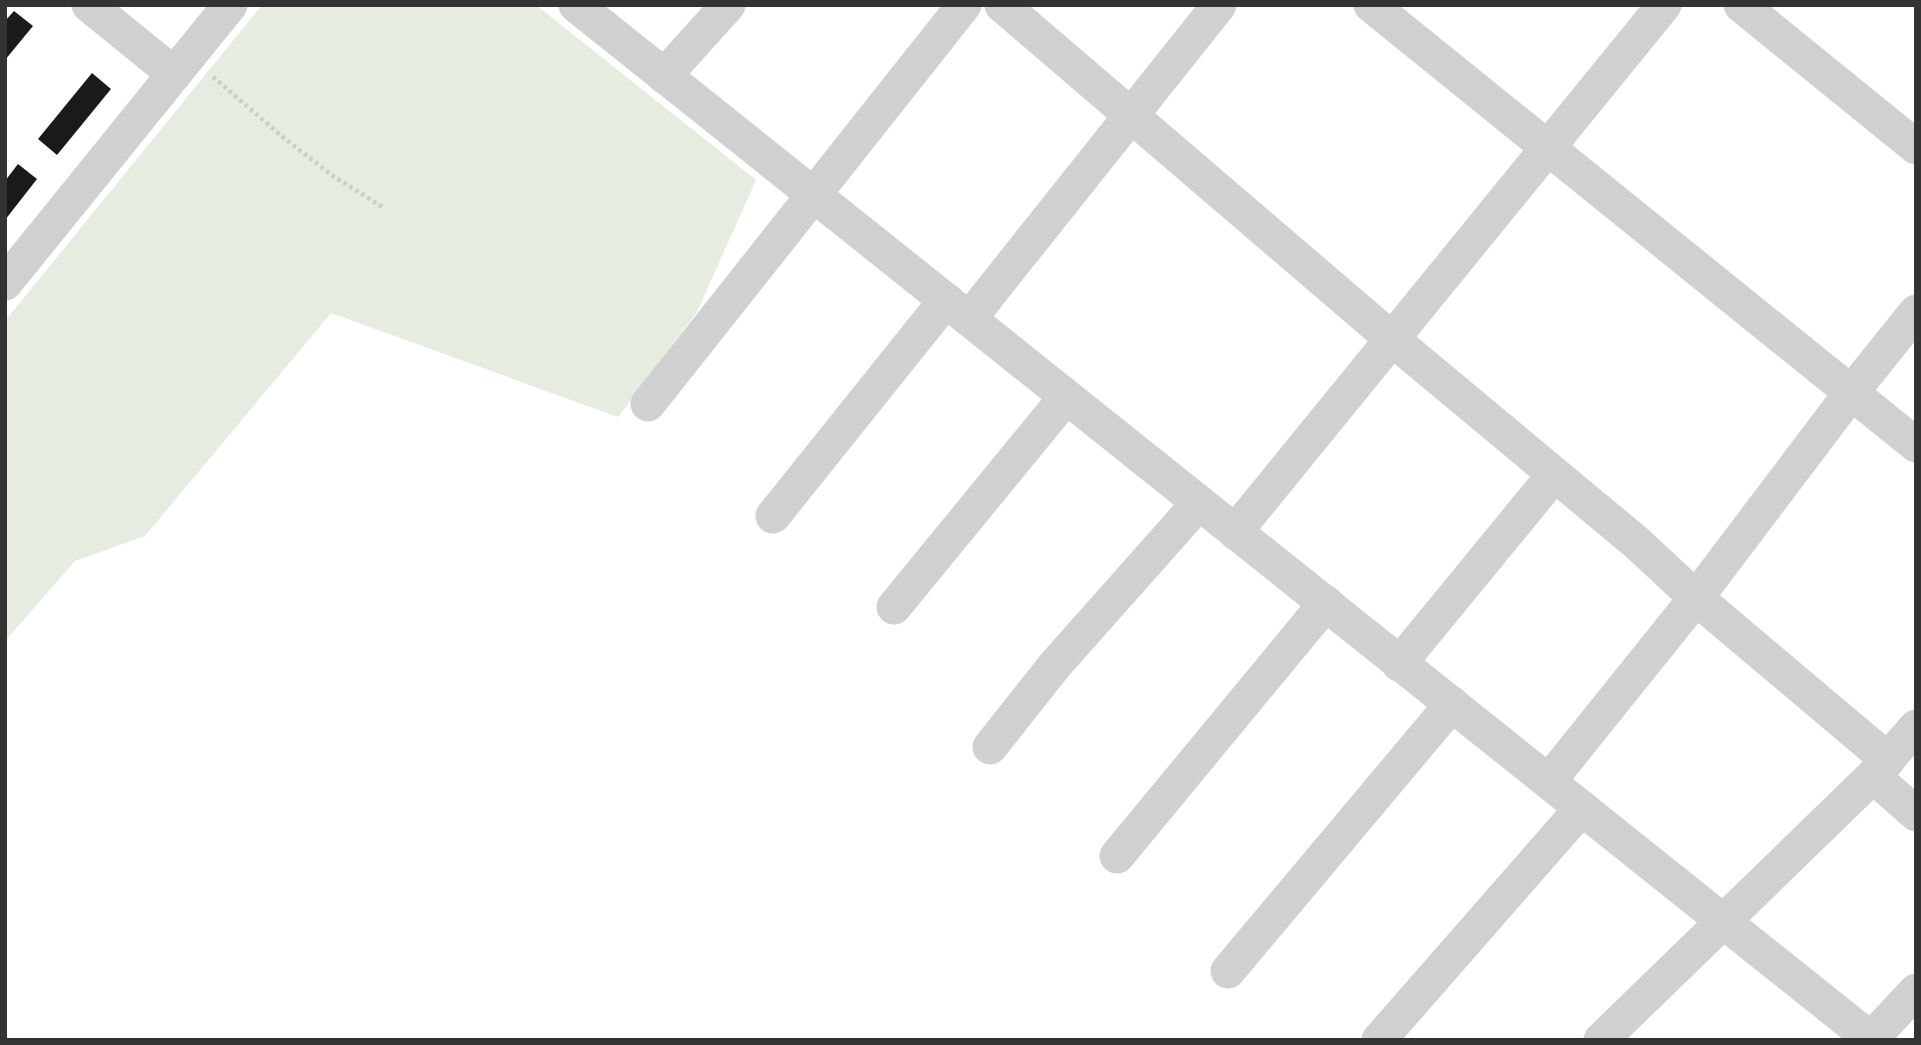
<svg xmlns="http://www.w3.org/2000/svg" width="1921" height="1045" font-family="Cabin,sans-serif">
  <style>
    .green { fill: #e6ecdf }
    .building { fill: #1a1a1a }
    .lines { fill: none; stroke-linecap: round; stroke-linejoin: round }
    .path { stroke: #cdcdcd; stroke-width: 4.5; stroke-dasharray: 3.5 3.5; stroke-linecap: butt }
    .minor { stroke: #d0d0d0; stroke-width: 35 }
  </style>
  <rect width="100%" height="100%" fill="#fff"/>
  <path class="green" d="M262 5H536L756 180 697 312 618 417 331 313 145 536 75 561 5 641V321Z"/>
  <g class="building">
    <path d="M14 11 33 26 5 60V21Z"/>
    <path d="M92 73 111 89 57 155 38 139Z"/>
    <path d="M18 164 37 179 5 220V181Z"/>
  </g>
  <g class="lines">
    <path class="path" d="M213 77 284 138 333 176 384 208"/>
    <g class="minor">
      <path d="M89 5 174 74"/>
      <path d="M576 5 1872 1040"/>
      <path d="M1002 5 1392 339 1637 543 1696 598 1888 760"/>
      <path d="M1371 5 1916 445"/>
      <path d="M1741 5 1916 147"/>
      <path d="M664 76 728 5"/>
      <path d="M5 283 230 5"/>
      <path d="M969 319 1219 5"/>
      <path d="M648 404 964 5"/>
      <path d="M773 516 946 300"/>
      <path d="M1235 532 1664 5"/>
      <path d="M894 607 1066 397"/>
      <path d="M1399 664 1554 475"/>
      <path d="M990 747 1055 665 1198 504"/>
      <path d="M1873 776 1916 814"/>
      <path d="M1549 781 1696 598 1851 393 1916 312"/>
      <path d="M1117 856 1326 603"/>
      <path d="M1228 971 1452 704"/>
      <path d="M1871 1039 1916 991"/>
      <path d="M1379 1040 1582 808"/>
      <path d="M1601 1040 1873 776 1916 727"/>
    </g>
  </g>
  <rect width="1921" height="1045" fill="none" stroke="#333333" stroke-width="14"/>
</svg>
